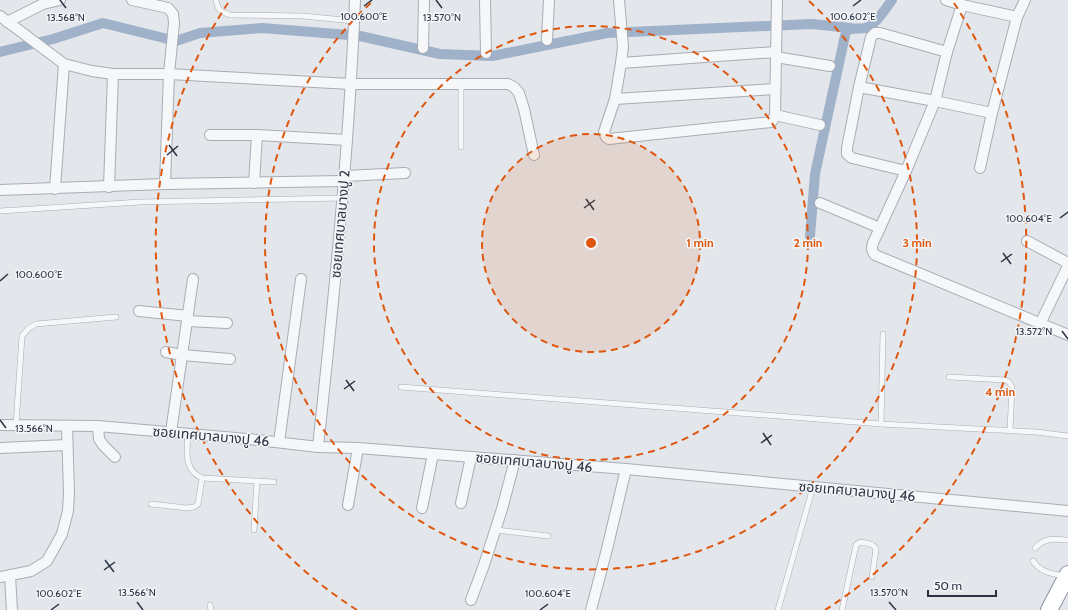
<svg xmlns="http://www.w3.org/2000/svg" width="1068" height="610" font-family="Cabin,'Noto Sans Thai',sans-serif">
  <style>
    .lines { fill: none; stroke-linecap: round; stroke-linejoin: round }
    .canal { stroke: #9fb2ca; stroke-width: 10 }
    .service-casing { stroke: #a8adb5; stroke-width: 6 }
    .minor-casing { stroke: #a8adb5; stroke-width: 12 }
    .trunk-casing { stroke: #8b92a1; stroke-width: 18 }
    .service { stroke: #f6f7f9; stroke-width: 5 }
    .minor { stroke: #f6f7f9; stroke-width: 10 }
    .trunk { stroke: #fff; stroke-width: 16 }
    .ticks { fill: none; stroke: #2b3343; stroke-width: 1.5 }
    .ring { fill: none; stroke: #df570f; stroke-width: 2; stroke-dasharray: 7 5 }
    .labels { text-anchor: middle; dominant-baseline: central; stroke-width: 3; stroke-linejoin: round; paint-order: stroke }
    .street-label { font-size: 14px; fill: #2b3343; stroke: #f3f5f8 }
    .ticks-label { font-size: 10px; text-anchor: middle; fill: #2b3343; stroke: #f3f5f8; stroke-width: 3; stroke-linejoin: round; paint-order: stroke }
    .centre { fill: #df570f; stroke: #f3f5f8; stroke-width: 2 }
    .ring-label { font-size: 12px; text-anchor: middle; font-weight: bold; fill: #df570f; stroke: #f3f5f8; stroke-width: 3; stroke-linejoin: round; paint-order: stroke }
  </style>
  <rect width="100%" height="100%" fill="#e3e6eb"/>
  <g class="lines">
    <g class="canal">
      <path d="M360 36 440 54 492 56 607 33 812 24 851 28"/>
      <path d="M0 52 53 39 103 23 176 41 200 33 262 28 349 35"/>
      <path d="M810 236 815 174 846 31C855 26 857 30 865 28 875 26 886 8 892 0"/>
    </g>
    <g class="service-casing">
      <g id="service">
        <path d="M216 0C218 11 220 11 230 15L303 16 354 21"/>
        <path d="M461 84V147"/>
        <path d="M0 211 140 202 343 198"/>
        <path d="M949 377 1005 380 1009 382 1012 387 1010 430"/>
        <path d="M401 387 881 424 1036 432 1068 436"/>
        <path d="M881 424 883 334"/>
        <path d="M16 425 22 336 29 328 36 324 116 317"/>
        <path d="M188 433C187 450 183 470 202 478L274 482"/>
        <path d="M151 504 187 508 194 507 198 504 202 478"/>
        <path d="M254 530 257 481"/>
        <path d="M496 530 548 536"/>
        <path d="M1035 548C1046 537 1054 539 1068 540"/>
        <path d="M1033 561C1041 573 1053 574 1065 576"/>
        <path d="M210 605 211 610"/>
        <path d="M778 610 813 487"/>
        <path d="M842 610 856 545 860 542C866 543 873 543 876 549L872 577"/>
      </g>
    </g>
    <g class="minor-casing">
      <g id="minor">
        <path d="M132 0 168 8 173 14 174 23 169 74 165 184"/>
        <path d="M485 0 486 53"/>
        <path d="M619 0 623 47 621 63 615 99 604 132 606 137 609 139 771 122 773 120 775 115 777 0"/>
        <path d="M946 0 962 5"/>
        <path d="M0 16 64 64 92 71 113 74H169L351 84H508L514 87 519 93 524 109 534 155"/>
        <path d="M7 22 43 4 60 0"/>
        <path d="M547 40 549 0"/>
        <path d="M423 48 424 0"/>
        <path d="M776 57 830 66"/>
        <path d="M621 63 776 52"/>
        <path d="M859 87 871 37 875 33H880L947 52"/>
        <path d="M615 99 775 89"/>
        <path d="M992 113 935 101 859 87 847 148V154L852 158 906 171 873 243C871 249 872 251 875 255L1068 335"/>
        <path d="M775 115 820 125"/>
        <path d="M210 135H257L347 140"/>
        <path d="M980 168 992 113 1017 17 1025 0"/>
        <path d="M906 171 935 101 947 52 962 5 1017 17"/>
        <path d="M345 176 405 173"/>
        <path d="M254 183 257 135"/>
        <path d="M109 187 113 74"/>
        <path d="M55 189 64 64"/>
        <path d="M0 190 165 184 344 181"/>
        <path d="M820 203 880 228"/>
        <path d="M1027 241 1068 263"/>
        <path d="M139 311 188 316"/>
        <path d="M187 321 227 323"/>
        <path d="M1040 324 1068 266"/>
        <path d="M166 352 182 355 230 359"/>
        <path d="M0 425 98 426 258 440 318 447 358 448 626 469 1068 511"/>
        <path d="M98 426 99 439 103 445 115 457"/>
        <path d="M171 432 193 279"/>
        <path d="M279 442 301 279"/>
        <path d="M318 447C334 298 349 149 355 0"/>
        <path d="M0 448 67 445"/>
        <path d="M461 503 471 457"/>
        <path d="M348 505 358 448"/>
        <path d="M422 508 433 454"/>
        <path d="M10 576 12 610"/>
        <path d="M0 577 31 571 47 561 62 534 68 511 69 493 67 426"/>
        <path d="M471 600 484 565 502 509 515 460"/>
        <path d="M591 610 607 549 626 469"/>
      </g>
    </g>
    <g class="trunk-casing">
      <path id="trunk" d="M1049 610 1068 574"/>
    </g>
    <use href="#service" class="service"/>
    <use href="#minor" class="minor"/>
    <use href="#trunk" class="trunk"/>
  </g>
  <path class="ticks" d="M60 0 66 8M436 0 442 8M364 6 372 0M853 6 861 0M169 145 177 156M167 155 178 146M586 199 594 210M584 208 595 200M1060 218 1068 212M1003 253 1011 264M1001 262 1012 254M0 281 8 274M1062 331 1068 339M346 380 354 391M344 389 355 381M0 420 6 428M763 433 771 445M761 443 772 435M105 560 114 572M104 570 115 562M137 602 143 610M889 602 896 610M51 610 59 604M540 610 548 604"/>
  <circle cx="591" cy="243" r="109" fill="#df570f" fill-opacity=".12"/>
  <g class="ring">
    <circle cx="591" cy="243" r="109"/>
    <circle cx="591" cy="243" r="217"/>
    <path d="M809 1A326 326 0 1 1 373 1"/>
    <path d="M357 610A435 435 0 0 1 228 3M954 3A435 435 0 0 1 825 610"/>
  </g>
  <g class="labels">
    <g class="street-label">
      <text transform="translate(340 224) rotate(-85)">ซอยเทศบาลบางปู 2</text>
      <text transform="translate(211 436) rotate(5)">ซอยเทศบาลบางปู 46</text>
      <text transform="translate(534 462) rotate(5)">ซอยเทศบาลบางปู 46</text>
      <text transform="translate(857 491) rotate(5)">ซอยเทศบาลบางปู 46</text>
    </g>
  </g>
  <g class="ticks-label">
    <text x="364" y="20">100.600°E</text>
    <text x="853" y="20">100.602°E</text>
    <text x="66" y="21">13.568°N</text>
    <text x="442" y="21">13.570°N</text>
    <text x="1029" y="222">100.604°E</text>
    <text x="39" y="278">100.600°E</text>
    <text x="1034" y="335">13.572°N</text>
    <text x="34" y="432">13.566°N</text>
    <text x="137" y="596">13.566°N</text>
    <text x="889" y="596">13.570°N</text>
    <text x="59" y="597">100.602°E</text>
    <text x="548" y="597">100.604°E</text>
  </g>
  <circle cx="591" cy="243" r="6" class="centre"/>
  <g class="ring-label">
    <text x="700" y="247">1 min</text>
    <text x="808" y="247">2 min</text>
    <text x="917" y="247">3 min</text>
    <text x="1000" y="396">4 min</text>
  </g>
  <path d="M928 590v6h68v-6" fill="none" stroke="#2b3343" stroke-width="2"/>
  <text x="934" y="590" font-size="12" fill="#2b3343" stroke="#f3f5f8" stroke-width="3" paint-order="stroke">50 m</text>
</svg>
